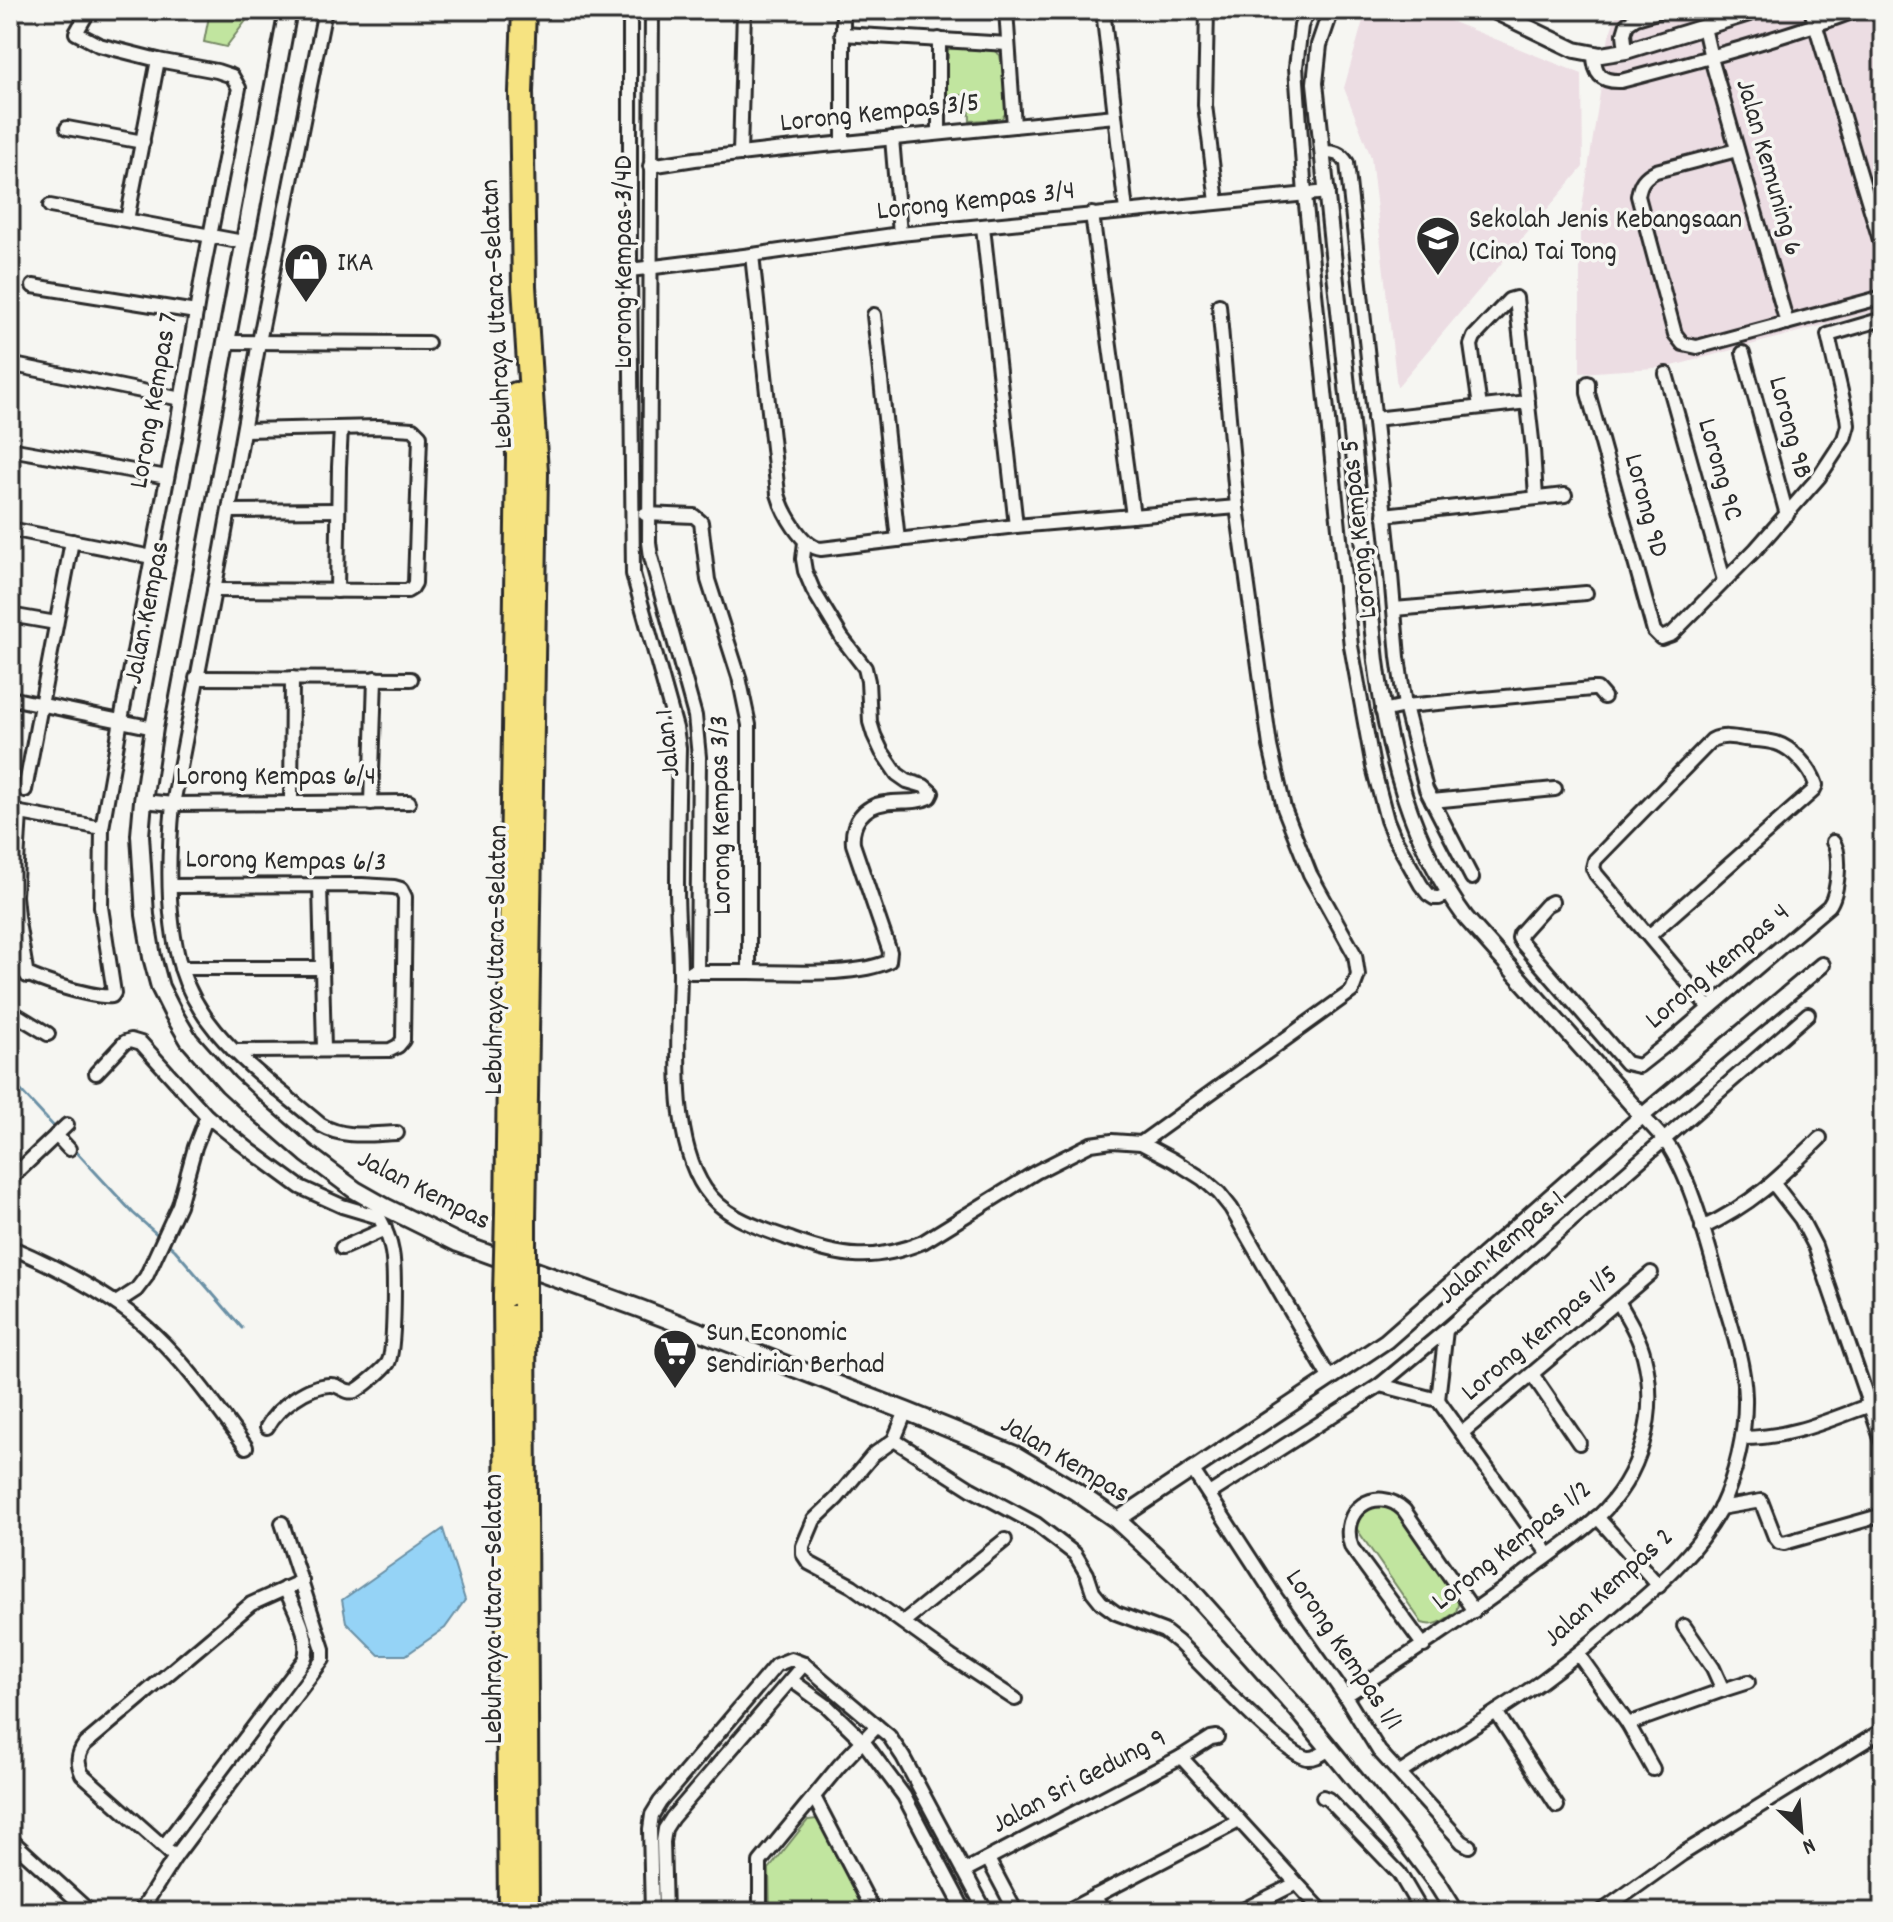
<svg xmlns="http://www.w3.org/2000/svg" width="1893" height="1922" font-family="Dekko,sans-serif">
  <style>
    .built { fill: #ecdde3 }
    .green { fill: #c1e59f; stroke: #768865; stroke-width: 2 }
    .water { fill: #95d3f6; stroke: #6b90a5; stroke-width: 2 }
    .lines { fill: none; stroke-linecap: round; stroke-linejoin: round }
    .stream { stroke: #6b90a5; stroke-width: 3 }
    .minor-casing { stroke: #2b2b2b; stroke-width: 18 }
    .tertiary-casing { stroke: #2b2b2b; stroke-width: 20 }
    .secondary-casing { stroke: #2b2b2b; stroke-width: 22 }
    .motorway-casing { stroke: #2b2b2b; stroke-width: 28 }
    .minor { stroke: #f6f6f2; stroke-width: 12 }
    .tertiary { stroke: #f6f6f2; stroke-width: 14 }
    .secondary { stroke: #f6f6f2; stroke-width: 16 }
    .motorway { stroke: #f6e381; stroke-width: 22 }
    .motorway-bridge-casing { stroke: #2b2b2b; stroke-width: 28; stroke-linecap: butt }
    .motorway-bridge { stroke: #f6e381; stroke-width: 22 }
    .labels { text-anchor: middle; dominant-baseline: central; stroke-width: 7; stroke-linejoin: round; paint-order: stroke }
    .street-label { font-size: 28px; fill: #2b2b2b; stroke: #f6f6f2 }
    .poi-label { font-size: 28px; fill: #2b2b2b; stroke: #f6f6f2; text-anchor: start }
  </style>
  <rect width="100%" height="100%" fill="#f6f6f2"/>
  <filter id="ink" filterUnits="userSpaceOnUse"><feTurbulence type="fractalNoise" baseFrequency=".0125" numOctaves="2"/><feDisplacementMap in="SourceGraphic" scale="16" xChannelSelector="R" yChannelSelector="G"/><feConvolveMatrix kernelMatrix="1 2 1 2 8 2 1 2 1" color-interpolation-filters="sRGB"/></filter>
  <g filter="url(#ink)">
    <g class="built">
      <path d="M1366 10H1423L1582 74 1583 167 1397 387 1371 157 1344 88Z"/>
      <path d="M1618 10H1883V309L1669 367 1580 373V220L1609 36Z"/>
    </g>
    <g class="green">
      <path d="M207 10H251L248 18 226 47 204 42 210 11Z"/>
      <path d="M948 48 993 50 1000 55 1009 109 1001 119 970 121 969 95 943 96 942 59 948 58Z"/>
      <path d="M1376 1501 1394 1506 1459 1601 1456 1612C1445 1619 1436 1628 1422 1623L1356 1528 1359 1510Z"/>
      <path d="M817 1819 868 1912H770L769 1869 808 1820Z"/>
    </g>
    <path class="water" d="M443 1529 465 1600 445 1628 406 1655H379L346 1622 342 1600Z"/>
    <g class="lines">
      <g class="stream">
        <path d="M10 1079 57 1130"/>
        <path d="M72 1147 133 1213 159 1236"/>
        <path d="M165 1241 175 1250 242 1328"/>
      </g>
      <g class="minor-casing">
        <g id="minor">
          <path d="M325 10 259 342 222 549 173 804C168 855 166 918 181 968 188 991 201 1013 216 1031 246 1067 286 1095 321 1125 344 1139 371 1134 397 1133"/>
          <path d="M630 10V270L633 574 676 728 679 748C678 795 677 842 677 888 677 917 680 945 680 974 679 1036 669 1136 705 1189 725 1219 761 1228 793 1240 842 1258 874 1262 923 1242L1036 1172 1091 1144 1112 1141 1141 1143 1173 1160 1203 1179 1219 1193 1231 1208 1330 1379"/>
          <path d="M652 10 649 542 651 557 695 716 699 757 697 972"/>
          <path d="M1006 10 1014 126"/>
          <path d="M1103 10 1126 211"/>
          <path d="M1207 10 1205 105 1217 202"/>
          <path d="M1308 10 1301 26 1296 67 1305 195 1351 646 1373 767 1387 820 1394 837 1421 885 1428 894 1434 898H1439L1448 894"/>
          <path d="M1811 10 1883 250"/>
          <path d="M1704 27 1711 58 1787 323"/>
          <path d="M842 34 1008 44"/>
          <path d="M939 39V133"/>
          <path d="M1626 51 1624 34 1627 24 1636 18 1663 10"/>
          <path d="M1594 54C1594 74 1601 82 1621 81 1701 60 1780 39 1857 10"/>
          <path d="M67 128 143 142"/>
          <path d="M892 138 900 234"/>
          <path d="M843 143V10"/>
          <path d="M1737 150 1656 171C1644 177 1640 183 1638 196L1675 334 1683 344 1697 347 1883 297"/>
          <path d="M1323 152C1334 152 1341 153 1347 163L1390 563 1398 657 1405 706 1426 789 1472 878"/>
          <path d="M740 154 744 10"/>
          <path d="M650 166 695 159 775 150 1115 116"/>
          <path d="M50 206 243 242"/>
          <path d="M1092 214 1133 516"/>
          <path d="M127 220 158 60"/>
          <path d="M983 227 1016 526"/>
          <path d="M752 255 778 494C783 512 802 547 821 549L1016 526 1237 507"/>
          <path d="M630 270 752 255 900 234 1328 192"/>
          <path d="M33 286 196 312"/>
          <path d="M874 315 898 540"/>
          <path d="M226 342 428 343"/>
          <path d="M1743 353 1787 515"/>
          <path d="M10 367 19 366 181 399"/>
          <path d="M1666 374 1724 580"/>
          <path d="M1588 383V393L1654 631 1661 638 1672 634 1756 549 1819 477 1844 439 1848 425 1847 417 1828 335 1883 319"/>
          <path d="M1480 407 1471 345 1474 337 1509 300 1516 298 1533 449 1536 498"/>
          <path d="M1374 419 1528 402"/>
          <path d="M10 449 167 477"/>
          <path d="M229 511 338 510"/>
          <path d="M645 514 694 516 701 522 708 580 739 677 749 725V972H691"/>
          <path d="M1384 515 1565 495"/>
          <path d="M10 529 152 557"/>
          <path d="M214 590 407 591 412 588 415 583 420 436 413 429 379 427 244 430"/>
          <path d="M337 591 339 467 341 428"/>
          <path d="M1394 609 1586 593"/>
          <path d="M10 615 56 623"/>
          <path d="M196 678 411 679"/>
          <path d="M10 698 154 728"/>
          <path d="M1382 711 1405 706 1592 689H1597L1604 697"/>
          <path d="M25 790 72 541"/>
          <path d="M143 801 173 804 409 802"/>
          <path d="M1432 801 1555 789"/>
          <path d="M291 803 292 678"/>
          <path d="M371 803 375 678"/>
          <path d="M10 811 102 828"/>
          <path d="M20 813 15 896 17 916 27 976"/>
          <path d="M170 886 362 885 394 887 401 889 405 897 403 1040 398 1046 390 1050 234 1051"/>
          <path d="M320 886 324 1049"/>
          <path d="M1552 902 1546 905 1520 934 1519 938 1522 943 1626 1063 1639 1066 1672 1040 1829 906C1838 894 1842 853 1833 842"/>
          <path d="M1650 935 1813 791 1816 785C1811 769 1793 748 1776 743 1766 740 1754 740 1744 739 1733 737 1722 735 1712 740L1595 860 1593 868 1596 874 1709 1008"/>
          <path d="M10 963C24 978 92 998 112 996L114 993 101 907 102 828 121 720 175 437 202 277 239 88 232 76 217 71 158 60 99 45 76 33 89 10"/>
          <path d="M181 968H322"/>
          <path d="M749 972C786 972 857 977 889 961L890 952 853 844C851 823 863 806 885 803 901 800 915 804 930 797L932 793 924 786 907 781 897 774 882 752 874 735 870 722 868 681 865 668 842 638 813 590 805 571 803 559 805 542"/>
          <path d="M10 1011 48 1034"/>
          <path d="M96 1073 125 1042 131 1040 141 1043 207 1116 251 1151 300 1187 342 1206 379 1217C385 1228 390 1240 392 1252 395 1267 395 1351 388 1363 384 1369 362 1388 355 1391 346 1394 340 1385 332 1385 309 1384 277 1408 267 1427"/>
          <path d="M56 1135 69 1149"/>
          <path d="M1141 1143 1352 991 1358 975 1355 955 1310 874 1284 808 1270 746 1237 507 1219 305"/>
          <path d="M10 1179 67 1125"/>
          <path d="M1774 1184 1801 1219 1815 1246 1883 1444"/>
          <path d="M1702 1228C1752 1205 1781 1176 1820 1138"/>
          <path d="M10 1247C46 1262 81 1280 114 1302 169 1338 208 1395 246 1447"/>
          <path d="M342 1248 385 1229"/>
          <path d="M116 1303 136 1290 146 1277 179 1205 195 1147 207 1116"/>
          <path d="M1532 1374 1579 1443"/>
          <path d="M1380 1385 1438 1400 1549 1555"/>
          <path d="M1438 1400 1446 1330"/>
          <path d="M906 1411 894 1440 873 1455 837 1498 814 1520 803 1546V1554L809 1563 852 1586 951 1657 1015 1699"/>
          <path d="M1462 1433 1651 1273"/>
          <path d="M1742 1438C1790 1438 1826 1421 1870 1405"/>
          <path d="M894 1440 971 1489 1036 1524 1075 1554 1087 1574 1093 1592 1101 1602 1116 1613 1164 1631 1178 1642C1200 1663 1284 1754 1307 1758 1316 1759 1323 1753 1330 1749"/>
          <path d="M1192 1469 1276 1598 1345 1696 1379 1751 1462 1842 1469 1846"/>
          <path d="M1209 1494 1380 1385 1446 1330 1808 1014"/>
          <path d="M1720 1508 1761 1501 1775 1537 1779 1542 1784 1543 1883 1515"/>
          <path d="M1597 1517 1659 1586"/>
          <path d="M903 1622 1005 1540"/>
          <path d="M1684 1626 1713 1668 1723 1690"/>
          <path d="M1424 1646 1352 1548C1337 1510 1377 1484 1404 1510L1474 1611"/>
          <path d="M1578 1654 1628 1724 1653 1769"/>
          <path d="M791 1680 827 1706 863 1741 904 1796 965 1912"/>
          <path d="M1345 1696C1403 1659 1460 1621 1516 1580 1541 1560 1575 1539 1598 1517 1641 1476 1659 1414 1644 1356 1639 1336 1628 1319 1618 1301"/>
          <path d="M1496 1712 1557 1806"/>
          <path d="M1628 1724 1723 1690 1748 1682"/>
          <path d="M1181 1757 1323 1912"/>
          <path d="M1400 1773C1447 1742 1496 1714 1542 1681 1572 1659 1600 1636 1627 1612 1663 1582 1698 1550 1720 1509 1735 1478 1746 1432 1745 1397 1744 1361 1731 1325 1721 1291 1709 1248 1693 1185 1670 1148 1662 1136 1652 1126 1642 1116"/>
          <path d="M814 1797 874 1912"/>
          <path d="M1323 1797 1328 1799 1399 1873 1422 1912"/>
          <path d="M10 1839 90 1912"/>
          <path d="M164 1846 304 1660C313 1640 293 1607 285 1588"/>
          <path d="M175 1857 82 1774C77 1762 77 1755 85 1744L251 1604 302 1581"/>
          <path d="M988 1859 1016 1912"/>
          <path d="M964 1871 1181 1757 1211 1738 1217 1737"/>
          <path d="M1095 1896 1103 1912"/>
          <path d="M140 1912 175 1857 323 1659V1649L282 1523"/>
          <path d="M652 1912 650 1829 652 1815 660 1802 776 1665 791 1659 804 1664 889 1736 903 1757 986 1912"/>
          <path d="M665 1912 663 1842 665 1829 672 1818 804 1664"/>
          <path d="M760 1912V1862L839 1766 877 1726"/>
          <path d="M1065 1912 1239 1821"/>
          <path d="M1239 1912 1295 1884"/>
          <path d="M1601 1912 1682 1854 1883 1730"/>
        </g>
      </g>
      <g class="tertiary-casing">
        <g id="tertiary">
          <path d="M1331 10 1319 45 1315 83 1376 661C1388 753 1410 842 1466 918L1642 1116"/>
          <path d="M1492 10 1575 50 1601 55 1626 51 1759 10"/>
          <path d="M1117 1520 1386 1341 1642 1116 1822 965"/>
        </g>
      </g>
      <g class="secondary-casing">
        <path id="secondary" d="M288 10 154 728 143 801 140 835 145 915 152 957 160 987 173 1013 189 1040 228 1084 254 1108 307 1154 355 1190 385 1207 458 1243 641 1309 906 1411 1015 1455 1075 1491 1117 1520 1183 1581 1298 1710 1407 1843 1437 1883 1455 1912"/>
      </g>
      <g class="motorway-casing">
        <g id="motorway">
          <path d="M524 10 521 92 524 286 536 472 524 1221"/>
          <path d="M507 1212 518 456 516 394"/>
          <path d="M505 1296 510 1912"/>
          <path d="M524 1306 527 1912"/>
        </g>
      </g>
      <use href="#minor" class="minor"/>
      <use href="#tertiary" class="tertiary"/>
      <use href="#secondary" class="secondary"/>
      <use href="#motorway" class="motorway"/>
      <g class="motorway-bridge-casing">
        <g id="motorway-bridge">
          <path d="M524 1221V1306"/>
          <path d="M505 1296 507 1212"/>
        </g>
      </g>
      <use href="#motorway-bridge" class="motorway-bridge"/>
    </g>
  </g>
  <defs>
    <g id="school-pin" transform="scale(2.3)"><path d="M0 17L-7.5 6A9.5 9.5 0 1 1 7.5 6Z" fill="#2b2b2b" stroke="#f6f6f2"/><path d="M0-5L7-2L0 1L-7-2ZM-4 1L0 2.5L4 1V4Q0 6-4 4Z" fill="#fff"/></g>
    <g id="shop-pin" transform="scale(2.3)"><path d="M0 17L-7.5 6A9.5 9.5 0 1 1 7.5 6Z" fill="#2b2b2b" stroke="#f6f6f2"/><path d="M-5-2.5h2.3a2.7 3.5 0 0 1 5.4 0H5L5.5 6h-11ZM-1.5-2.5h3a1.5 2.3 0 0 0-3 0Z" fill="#fff"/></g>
    <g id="supermarket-pin" transform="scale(2.3)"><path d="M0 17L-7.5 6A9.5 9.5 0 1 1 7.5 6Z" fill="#2b2b2b" stroke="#f6f6f2"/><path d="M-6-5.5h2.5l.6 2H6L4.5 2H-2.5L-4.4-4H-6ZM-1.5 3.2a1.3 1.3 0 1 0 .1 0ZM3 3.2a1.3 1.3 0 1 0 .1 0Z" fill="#fff"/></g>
  </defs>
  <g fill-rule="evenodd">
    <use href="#school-pin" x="1438" y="238"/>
    <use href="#shop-pin" x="306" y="265"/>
    <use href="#supermarket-pin" x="675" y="1351"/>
  </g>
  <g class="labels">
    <g class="street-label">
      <text transform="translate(880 115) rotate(-6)">Lorong Kempas 3/5</text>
      <text transform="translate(1767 168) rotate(74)">Jalan Kemuning 6</text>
      <text transform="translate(976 203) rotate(-6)">Lorong Kempas 3/4</text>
      <text transform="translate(626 262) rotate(-90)">Lorong Kempas 3/4D</text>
      <text transform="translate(499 314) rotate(-93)">Lebuhraya Utara–Selatan</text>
      <text transform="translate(156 401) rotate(-80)">Lorong Kempas 7</text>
      <text transform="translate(1788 428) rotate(75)">Lorong 9B</text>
      <text transform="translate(1718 470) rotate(74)">Lorong 9C</text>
      <text transform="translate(1644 506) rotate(75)">Lorong 9D</text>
      <text transform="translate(1361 529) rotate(-96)">Lorong Kempas 5</text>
      <text transform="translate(149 613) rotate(-79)">Jalan Kempas</text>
      <text transform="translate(670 743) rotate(-96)">Jalan 1</text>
      <text x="276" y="779">Lorong Kempas 6/4</text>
      <text transform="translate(723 815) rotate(-91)">Lorong Kempas 3/3</text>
      <text transform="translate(286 863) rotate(1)">Lorong Kempas 6/3</text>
      <text transform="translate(498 960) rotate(-89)">Lebuhraya Utara–Selatan</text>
      <text transform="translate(1719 968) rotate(-40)">Lorong Kempas 4</text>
      <text transform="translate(423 1192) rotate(27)">Jalan Kempas</text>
      <text transform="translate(1503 1249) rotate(-41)">Jalan Kempas 1</text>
      <text transform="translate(1541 1335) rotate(-40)">Lorong Kempas 1/5</text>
      <text transform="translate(1064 1461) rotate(31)">Jalan Kempas</text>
      <text transform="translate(1513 1547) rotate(-38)">Lorong Kempas 1/2</text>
      <text transform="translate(1610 1589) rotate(-42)">Jalan Kempas 2</text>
      <text transform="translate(496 1609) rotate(-90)">Lebuhraya Utara–Selatan</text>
      <text transform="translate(1342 1651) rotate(56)">Lorong Kempas 1/1</text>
      <text transform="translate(1080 1783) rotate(-28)">Jalan Sri Gedung 9</text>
    </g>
    <g class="poi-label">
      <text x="1469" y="222">Sekolah Jenis Kebangsaan<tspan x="1469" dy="32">(Cina) Tai Tong</tspan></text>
      <text x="337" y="265">IKA</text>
      <text x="706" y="1335">Sun Economic<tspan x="706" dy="32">Sendirian Berhad</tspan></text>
    </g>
  </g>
  <rect width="1893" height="1922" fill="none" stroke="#f6f6f2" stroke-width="40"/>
  <rect x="20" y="20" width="1853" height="1882" fill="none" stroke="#2b2b2b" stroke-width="3" filter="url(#ink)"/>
  <g transform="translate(1801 1830) rotate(154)" stroke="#f6f6f2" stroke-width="6" paint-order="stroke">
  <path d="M0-6L14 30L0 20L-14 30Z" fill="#2b2b2b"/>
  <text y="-12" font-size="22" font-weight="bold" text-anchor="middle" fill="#2b2b2b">N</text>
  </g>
</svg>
